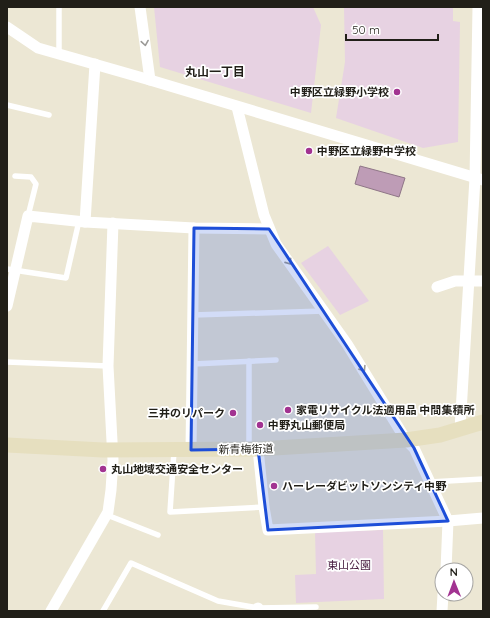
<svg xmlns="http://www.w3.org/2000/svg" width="490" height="618" font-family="Quicksand,'Noto Sans JP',sans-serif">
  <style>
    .green { fill: #e7d2e2 }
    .water { fill: #be9cb6; stroke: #8f7687 }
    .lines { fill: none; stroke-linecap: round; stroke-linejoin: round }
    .service { stroke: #fff; stroke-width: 5.5 }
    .minor { stroke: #fff; stroke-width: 11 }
    .secondary { stroke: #e6dfbf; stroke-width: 15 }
    .oneway { stroke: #9b9a97 }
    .marked { fill: #1d4ed8; fill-opacity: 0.2; stroke: #1d4ed8; stroke-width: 3; stroke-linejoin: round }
    .poi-dot { fill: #a23391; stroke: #fff; stroke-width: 1.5 }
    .labels { text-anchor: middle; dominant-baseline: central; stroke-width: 3.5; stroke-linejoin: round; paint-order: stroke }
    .poi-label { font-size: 11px; font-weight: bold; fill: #211f18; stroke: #fff; text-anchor: start }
    .street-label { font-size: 11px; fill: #211f18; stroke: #fff }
    .park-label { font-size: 11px; fill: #461a3e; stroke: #fff }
    .neighbourhood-label { font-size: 12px; font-weight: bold; fill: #211f18; stroke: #fff }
  </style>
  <rect width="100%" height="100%" fill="#ece7d4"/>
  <g class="green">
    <path d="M154 7H313L321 25 311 113 160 67Z"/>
    <path d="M344 7H453V21L460 22 458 142 423 148 336 118 345 62Z"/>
    <path d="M328 246 369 301 340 315 301 263Z"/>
    <path d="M383 530 384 599 296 603 295 575 316 574 315 532Z"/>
  </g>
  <path class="water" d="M360 166 405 178 399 197 355 184Z"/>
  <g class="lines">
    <g class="service">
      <path d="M59 54V7"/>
      <path d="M7 105 49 115"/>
      <path d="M15 176 31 177 36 184 28 216"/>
      <path d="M7 269 66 278 79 221"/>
      <path d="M193 315 324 311"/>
      <path d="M7 362 108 366"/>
      <path d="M193 364 276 360"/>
      <path d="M249 449V361"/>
      <path d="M174 451 170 512 264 507"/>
      <path d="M430 482 483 479"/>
      <path d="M107 515 158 535"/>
      <path d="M103 611 131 563 218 601 258 608 316 607"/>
    </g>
    <g class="minor">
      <path d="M140 7 150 80"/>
      <path d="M7 27 38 48 150 80 483 180"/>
      <path d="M95 64 85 222 194 228 269 229"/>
      <path d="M237 107 264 215 276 244 347 344 406 440 414 448 448 521 446 570"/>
      <path d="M437 287 455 281H483"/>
      <path d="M7 306 28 216 85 222"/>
      <path d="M460 429 475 178 478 7"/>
      <path d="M258 449 264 507 268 530 448 521 483 518"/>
      <path d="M191 450 194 228"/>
      <path d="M51 611 108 512 111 490 113 460 108 366 113 223"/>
      <path d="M258 611V608"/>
      <path d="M442 611 443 594"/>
    </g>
    <path class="secondary" d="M7 445 103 450 258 449 406 440 440 435 483 422"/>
  </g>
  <defs><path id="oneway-chevron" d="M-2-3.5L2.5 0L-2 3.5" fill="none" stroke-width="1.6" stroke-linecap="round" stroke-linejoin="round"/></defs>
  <g class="oneway">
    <use href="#oneway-chevron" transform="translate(145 43) rotate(81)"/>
    <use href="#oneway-chevron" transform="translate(289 262) rotate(55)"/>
    <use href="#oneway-chevron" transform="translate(363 369) rotate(58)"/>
  </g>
  <path class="marked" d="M194 228 269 229 414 448 448 521 268 530 258 449 191 450Z"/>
  <g class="poi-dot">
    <circle cx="397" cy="92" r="4"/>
    <circle cx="309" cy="151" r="4"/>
    <circle cx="288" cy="410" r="4"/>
    <circle cx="233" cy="413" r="4"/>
    <circle cx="260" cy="425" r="4"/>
    <circle cx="103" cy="469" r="4"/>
    <circle cx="274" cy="486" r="4"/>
  </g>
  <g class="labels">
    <g class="poi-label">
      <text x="389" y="92" text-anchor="end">中野区立緑野小学校</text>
      <text x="317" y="151">中野区立緑野中学校</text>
      <text x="296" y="410">家電リサイクル法適用品 中間集積所</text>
      <text x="225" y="413" text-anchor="end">三井のリパーク</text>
      <text x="268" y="425">中野丸山郵便局</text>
      <text x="111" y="469">丸山地域交通安全センター</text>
      <text x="282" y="486">ハーレーダビットソンシティ中野</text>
    </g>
    <g class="street-label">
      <text transform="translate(246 449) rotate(-1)">新青梅街道</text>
    </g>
    <g class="park-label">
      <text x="349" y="565">東山公園</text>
    </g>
    <g class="neighbourhood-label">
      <text x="215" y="71">丸山一丁目</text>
    </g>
  </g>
  <rect width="490" height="618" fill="none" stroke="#211f18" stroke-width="16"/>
  <g transform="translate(454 582) rotate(359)"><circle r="19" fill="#ffffff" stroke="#a6a5a3"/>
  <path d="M0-3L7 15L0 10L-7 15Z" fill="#a23391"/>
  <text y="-6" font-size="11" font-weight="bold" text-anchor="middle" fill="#211f18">N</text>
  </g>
  <path d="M346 34v6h92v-6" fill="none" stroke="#211f18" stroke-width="2"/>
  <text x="352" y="34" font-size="12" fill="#211f18" stroke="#ffffff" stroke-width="3" paint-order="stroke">50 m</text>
</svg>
